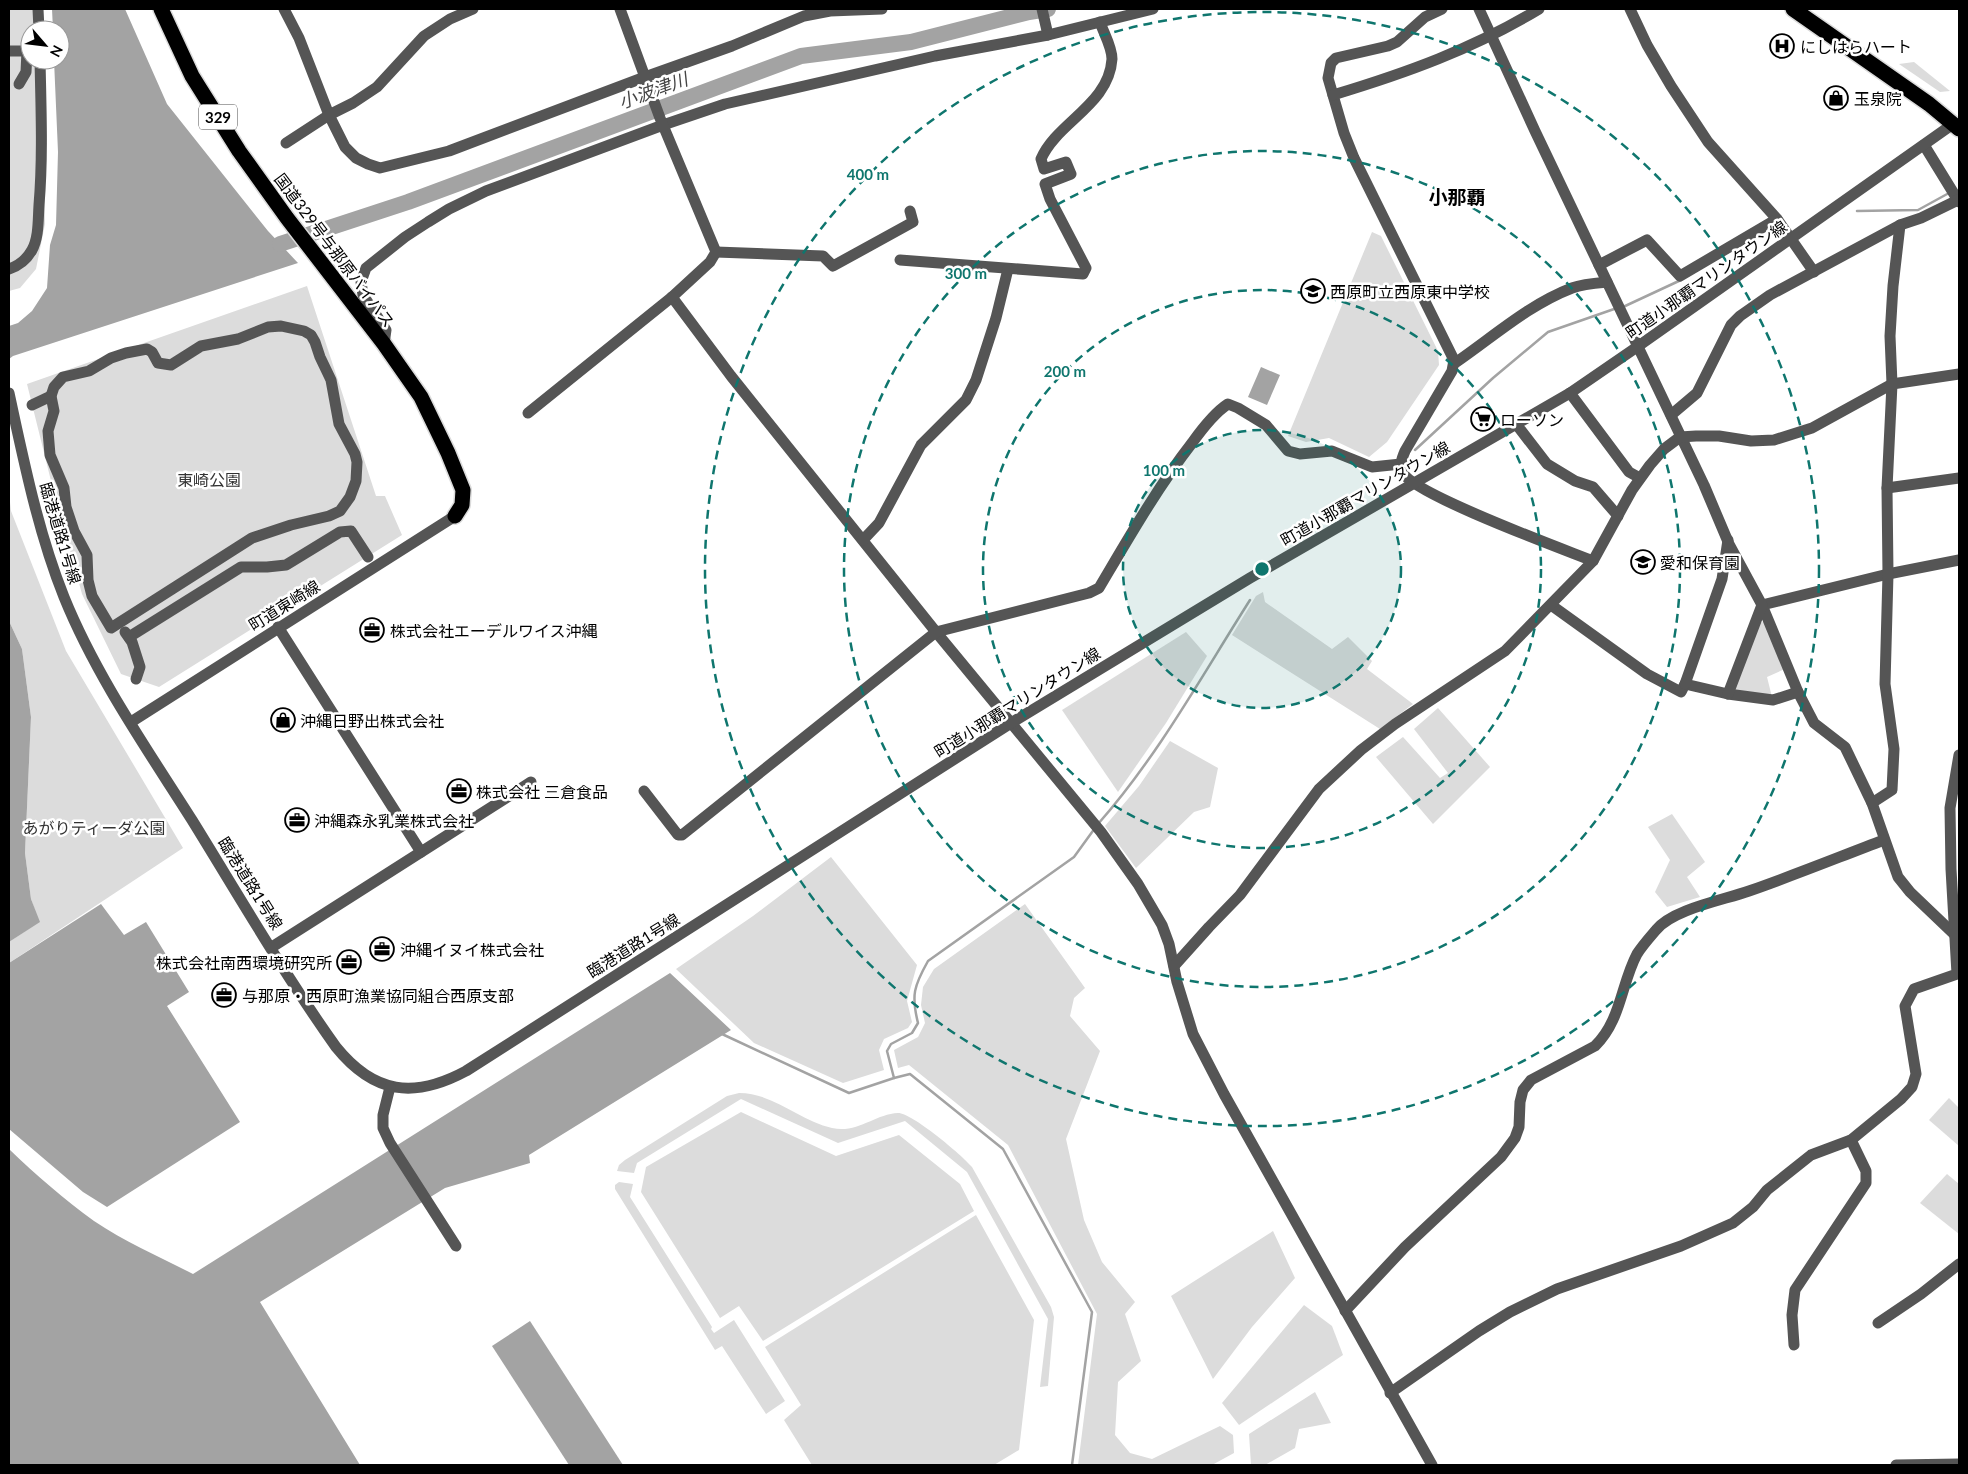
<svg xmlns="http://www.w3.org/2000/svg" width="1968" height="1474" font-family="Lato,'Noto Sans JP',sans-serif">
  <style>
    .green { fill: #dcdcdc }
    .water { fill: #a3a3a3 }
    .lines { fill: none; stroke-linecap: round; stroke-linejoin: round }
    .stream { stroke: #a3a3a3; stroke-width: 2.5 }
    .river { stroke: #a3a3a3; stroke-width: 16 }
    .highway-casing { stroke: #dbdbdb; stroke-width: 18 }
    .minor { stroke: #555; stroke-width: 11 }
    .highway { stroke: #000; stroke-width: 15 }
    .ring { fill: none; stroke: #0f766e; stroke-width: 2.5; stroke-dasharray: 9 6 }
    .labels { text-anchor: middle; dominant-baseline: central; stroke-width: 5; stroke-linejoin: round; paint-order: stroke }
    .shield { fill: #fff; stroke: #4c4c4c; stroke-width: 1 }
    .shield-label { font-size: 15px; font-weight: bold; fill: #000 }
    .poi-label { font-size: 16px; fill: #000; stroke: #fff; text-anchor: start }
    .street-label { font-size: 16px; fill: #000; stroke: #fff }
    .park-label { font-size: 16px; fill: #333; stroke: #fff }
    .water-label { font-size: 18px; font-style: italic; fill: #444; stroke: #fff }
    .quarter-label { font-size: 19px; font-weight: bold; fill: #000; stroke: #fff }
    .centre { fill: #0f766e; stroke: #fff; stroke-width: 2.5 }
    .ring-label { font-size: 15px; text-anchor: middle; font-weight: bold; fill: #0f766e; stroke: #fff; stroke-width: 5; stroke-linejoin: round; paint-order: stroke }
  </style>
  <rect width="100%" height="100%" fill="#fff"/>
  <g class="green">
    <path d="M9 9H41L42 30H30V60H44L45 224 36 269 20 288 9 291Z"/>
    <path d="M1914 62 1950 91 1940 92 1899 64Z"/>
    <path d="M1372 232 1381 236 1438 351 1439 365 1387 442 1369 457 1329 438 1306 442 1288 436Z"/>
    <path d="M307 286 376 496H385L402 535 159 687 121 674 82 594 52 485 27 384Z"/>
    <path d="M9 493 11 511 66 651 183 848 9 963V942L39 922 31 899 25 853 31 717 22 649 9 621Z"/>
    <path d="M1263 592 1265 602 1332 649 1348 637 1372 661 1367 669 1413 704 1380 729 1232 635 1256 596Z"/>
    <path d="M1764 622 1785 669 1767 677 1772 697 1731 692 1758 623Z"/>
    <path d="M1186 632 1207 656 1166 723 1118 792 1062 710Z"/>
    <path d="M1438 708 1490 767 1433 824 1376 757 1403 737 1440 778 1448 773 1414 729Z"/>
    <path d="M1170 741 1218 768 1210 807 1194 812 1136 868 1105 826 1139 786Z"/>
    <path d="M1672 814 1705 862 1687 877 1700 897 1667 907 1655 892 1670 860 1648 827Z"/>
    <path d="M831 857 917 965 907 1001 912 1022 908 1028 884 1039 879 1050 884 1070 843 1083 754 1043 676 969 753 916Z"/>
    <path d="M1025 904 1085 988 1074 998 1070 1016 1100 1051 1066 1139 1084 1220 1102 1262 1135 1302 1125 1314 1141 1361 1118 1382 1115 1435 1130 1453 1152 1459 1220 1426 1233 1435 1234 1453 1212 1465H1078L1097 1314 1008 1145 909 1065 898 1068 894 1050 918 1037 925 1023 921 1005 923 987 934 969Z"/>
    <path d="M739 1093C774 1093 800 1121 832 1128 857 1134 875 1114 898 1113 912 1113 962 1155 972 1167L1051 1307 1054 1317 1048 1386 1040 1387 1048 1319 967 1172 905 1121 838 1143 741 1099 637 1163 634 1173 617 1171 619 1165 625 1160 727 1096Z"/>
    <path d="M1949 1098 1959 1108V1146L1929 1120Z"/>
    <path d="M741 1112 836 1156 899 1135 960 1184 974 1211 763 1341 739 1306 720 1318 641 1192 646 1167Z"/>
    <path d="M1947 1174 1959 1184V1234L1920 1203Z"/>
    <path d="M619 1182 633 1184 630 1197 712 1327 711 1329 714 1333 734 1320 785 1401 766 1414 722 1346 715 1350 615 1189V1185Z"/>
    <path d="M976 1215 1034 1320 1019 1450 994 1465H812L784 1420 801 1405 765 1347Z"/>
    <path d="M1273 1231 1295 1278 1252 1327 1213 1379 1171 1296Z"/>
    <path d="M1304 1305 1332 1326 1343 1355 1239 1425 1222 1403Z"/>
    <path d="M1315 1392 1331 1423 1299 1429 1295 1448 1265 1465H1251L1249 1434Z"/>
  </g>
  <g class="water">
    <path d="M52 9H125L167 104 268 231 298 263 13 356 9 359V326L18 323 32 311 47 288 50 245 56 225 58 152 54 60H60V30H53Z"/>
    <path d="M1261 367 1280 375 1267 405 1248 397Z"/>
    <path d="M9 621 22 649 31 717 25 853 31 899 40 922 9 942Z"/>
    <path d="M101 904 124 935 146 922 189 992 167 1006 240 1122 107 1207 83 1192 9 1129V963Z"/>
    <path d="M670 973 731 1030 529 1155 530 1163 445 1188 260 1302 360 1465H9V1149C36 1175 64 1199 94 1221 125 1242 160 1257 193 1274Z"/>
    <path d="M530 1321 623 1465H569L492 1346Z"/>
  </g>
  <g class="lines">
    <g class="stream">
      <path d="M1857 211 1918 210 1949 193"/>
      <path d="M1623 307 1681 280"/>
      <path d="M1415 450 1493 378 1548 332 1617 308"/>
      <path d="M1098 824C1158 756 1201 677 1250 600"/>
      <path d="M722 1034 849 1093 894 1078 887 1051 891 1044 912 1033 918 1023C911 995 914 986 928 961L1074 857 1095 828"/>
      <path d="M894 1078 910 1074 1003 1149 1092 1312 1072 1465"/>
    </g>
    <path class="river" d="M280 244 408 202 801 56 911 42 1029 12 1048 9"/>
    <g class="highway-casing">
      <g id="highway">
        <path d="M161 9 192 76 239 151 287 218 384 344 421 397 448 453 463 490 462 505 455 516"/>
        <path d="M1793 9 1929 104 1959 129"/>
      </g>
    </g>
    <g class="minor">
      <path d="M38 9 39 30"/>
      <path d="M284 9 299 38 329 115 345 147 356 158 368 164 380 168 449 151 645 77 732 46 804 16 830 11 882 9"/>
      <path d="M1042 9 1048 35"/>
      <path d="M1442 9 1425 17 1397 42 1388 46 1336 58 1331 63 1328 78 1344 133 1354 158 1454 360 1452 371 1405 451C1402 458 1399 466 1403 473 1415 495 1563 549 1593 561"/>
      <path d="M1479 9 1535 131 1704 485 1729 544 1762 605 1798 692 1814 723 1845 747 1872 803 1898 877 1910 892 1954 934"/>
      <path d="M1630 9 1647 45 1671 86 1708 142 1777 219 1814 272"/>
      <path d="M9 51H27L26 72 19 84"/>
      <path d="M1333 95C1406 73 1473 49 1539 9"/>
      <path d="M286 143 329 115 353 103 377 87 424 36 450 19 473 9"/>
      <path d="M1924 145 1959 202"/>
      <path d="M716 252 823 256 833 266 913 222 910 211"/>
      <path d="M900 260 1083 274 1086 268 1050 199 1045 184 1071 174 1066 162 1044 169 1041 159C1057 122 1109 105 1112 59 1112 47 1104 34 1100 22"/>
      <path d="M1599 265 1647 240 1680 276 1777 219"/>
      <path d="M9 269C18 266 27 259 32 250 39 237 38 220 39 205 43 157 41 108 40 60"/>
      <path d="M672 297 731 376 936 632 1101 832 1138 884 1162 925 1169 944 1177 982 1193 1034 1224 1094 1432 1465"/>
      <path d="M281 326 304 331 311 335 315 342 320 357 331 380 339 424 355 454 357 462 356 481 350 497 340 511 329 516 291 525 252 538 111 628 92 596 88 580 87 555 74 531 66 507 64 488 50 455 48 431 54 411 51 396 54 387 63 377 89 371 111 358 126 353 147 349 152 352 158 363 171 365 201 346 238 339 268 327Z"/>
      <path d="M384 344 386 330 363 295 361 282 366 268 405 237 428 222 449 209 486 191 663 125 725 104 935 56 1048 35 1153 9"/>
      <path d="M1455 363C1493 337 1528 305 1572 288 1583 284 1596 283 1607 282"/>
      <path d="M9 393C24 462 38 532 64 597 96 676 147 749 192 820 239 896 284 974 336 1047 374 1094 414 1099 466 1071L1011 723 1250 578 1570 393 1637 347 1953 124"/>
      <path d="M1570 393 1629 472 1640 478"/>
      <path d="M32 405 51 396"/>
      <path d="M528 413 672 297 710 262 716 252 660 118 620 9"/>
      <path d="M1671 415 1697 393 1731 325 1740 316 1770 295 1900 225 1921 218 1958 200"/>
      <path d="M1516 424 1547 464 1575 481 1593 487 1618 516"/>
      <path d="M1887 488 1959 478"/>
      <path d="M863 540 879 523 921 445 966 400 976 380 996 318 1008 269"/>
      <path d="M1551 605 1647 674 1681 692 1685 684 1728 694 1773 700 1798 692"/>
      <path d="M1762 605 1888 574 1959 560"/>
      <path d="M278 627 421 852"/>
      <path d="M125 632 132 642 140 667 136 679"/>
      <path d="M129 637 241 567H267L286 565 340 532 351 531 368 557"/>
      <path d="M1685 684 1722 579 1728 540"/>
      <path d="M1728 694 1762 605"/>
      <path d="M131 722 455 516"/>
      <path d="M644 791 678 835H682L936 632 1089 593 1099 588C1128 539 1157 488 1192 443 1202 429 1214 413 1228 404L1238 408 1266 425 1288 451 1300 454 1332 451 1372 467 1401 464"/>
      <path d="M1872 803 1892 790 1894 749 1885 684 1888 574 1887 488 1892 384 1890 336 1893 286 1900 225"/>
      <path d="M272 947 531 782"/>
      <path d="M1174 966 1209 927 1240 895 1319 789 1361 750 1395 724 1505 651 1593 561 1632 490 1650 465 1664 449 1680 437 1696 436H1719L1751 441 1774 440 1812 428 1892 384 1959 374"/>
      <path d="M390 1087 383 1115V1128L390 1143 456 1246"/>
      <path d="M1345 1311 1405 1247 1501 1157 1515 1138 1519 1127 1520 1102 1523 1090 1531 1080 1595 1046C1621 1021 1621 984 1637 954 1642 946 1650 937 1656 930 1673 909 1724 900 1749 891 1795 875 1839 857 1884 840"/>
      <path d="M1878 1323 1921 1294 1959 1264"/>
      <path d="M1794 1345 1792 1315 1795 1290 1866 1183V1171L1851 1140"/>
      <path d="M1390 1393 1479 1331 1510 1312 1557 1289 1681 1246 1733 1223 1753 1207 1767 1190 1811 1155 1851 1140 1901 1099 1912 1087 1916 1074 1905 1006 1914 989 1957 974 1951 869 1950 808 1959 755"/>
      <path d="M1896 1465 1959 1464"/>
    </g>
    <use href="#highway" class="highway"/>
  </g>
  <circle cx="1262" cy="569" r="139" fill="#0f766e" fill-opacity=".12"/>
  <g class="ring">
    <circle cx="1262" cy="569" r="139"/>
    <circle cx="1262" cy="569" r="279"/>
    <circle cx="1262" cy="569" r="418"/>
    <circle cx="1262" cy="569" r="557"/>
  </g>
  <defs>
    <g id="hospital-ring" transform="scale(1.25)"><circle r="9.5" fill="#fff" stroke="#000" stroke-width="1.5"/><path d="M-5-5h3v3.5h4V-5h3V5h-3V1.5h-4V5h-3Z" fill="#000"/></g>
    <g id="shop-ring" transform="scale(1.25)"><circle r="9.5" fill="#fff" stroke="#000" stroke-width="1.5"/><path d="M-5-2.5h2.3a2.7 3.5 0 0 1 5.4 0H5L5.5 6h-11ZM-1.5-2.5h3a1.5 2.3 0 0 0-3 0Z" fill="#000"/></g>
    <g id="school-ring" transform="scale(1.25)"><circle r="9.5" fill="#fff" stroke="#000" stroke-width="1.5"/><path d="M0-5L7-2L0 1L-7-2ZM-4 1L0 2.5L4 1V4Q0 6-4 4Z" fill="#000"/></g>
    <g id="supermarket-ring" transform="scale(1.25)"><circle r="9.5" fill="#fff" stroke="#000" stroke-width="1.5"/><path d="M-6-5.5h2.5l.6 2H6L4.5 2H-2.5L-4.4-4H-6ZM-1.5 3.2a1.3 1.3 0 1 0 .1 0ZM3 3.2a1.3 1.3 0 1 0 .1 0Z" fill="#000"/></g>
    <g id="office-ring" transform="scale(1.25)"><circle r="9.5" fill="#fff" stroke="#000" stroke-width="1.5"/><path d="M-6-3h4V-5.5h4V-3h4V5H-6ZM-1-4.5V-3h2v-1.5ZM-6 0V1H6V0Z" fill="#000"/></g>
  </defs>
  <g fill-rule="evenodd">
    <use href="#hospital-ring" x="1782" y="46"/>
    <use href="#shop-ring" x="1836" y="98"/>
    <use href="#school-ring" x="1313" y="291"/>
    <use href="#supermarket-ring" x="1483" y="419"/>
    <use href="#school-ring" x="1643" y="562"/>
    <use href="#office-ring" x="372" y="630"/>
    <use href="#shop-ring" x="283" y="720"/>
    <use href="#office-ring" x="459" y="791"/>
    <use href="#office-ring" x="297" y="820"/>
    <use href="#office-ring" x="382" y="949"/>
    <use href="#office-ring" x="349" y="962"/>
    <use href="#office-ring" x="224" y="995"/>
  </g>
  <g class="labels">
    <rect class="shield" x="199" y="104.5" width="38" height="25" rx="4"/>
    <g class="shield-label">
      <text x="218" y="117">329</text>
    </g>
    <g class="poi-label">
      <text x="1800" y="46">にしはらハート</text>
      <text x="1854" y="98">玉泉院</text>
      <text x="1330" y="291">西原町立西原東中学校</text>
      <text x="1500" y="419">ローソン</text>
      <text x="1660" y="562">愛和保育園</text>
      <text x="390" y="630">株式会社エーデルワイス沖縄</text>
      <text x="300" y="720">沖縄日野出株式会社</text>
      <text x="476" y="791">株式会社 三倉食品</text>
      <text x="314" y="820">沖縄森永乳業株式会社</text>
      <text x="400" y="949">沖縄イヌイ株式会社</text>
      <text x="332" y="962" text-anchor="end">株式会社南西環境研究所</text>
      <text x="242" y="995">与那原・西原町漁業協同組合西原支部</text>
    </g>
    <g class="street-label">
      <text transform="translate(335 250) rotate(53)">国道329号与那原バイパス</text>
      <text transform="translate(1706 279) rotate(-35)">町道小那覇マリンタウン線</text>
      <text transform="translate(1365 493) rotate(-30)">町道小那覇マリンタウン線</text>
      <text transform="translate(61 533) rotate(73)">臨港道路1号線</text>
      <text transform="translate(284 605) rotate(-32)">町道東崎線</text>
      <text transform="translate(1017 702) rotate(-32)">町道小那覇マリンタウン線</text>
      <text transform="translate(251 883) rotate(58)">臨港道路1号線</text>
      <text transform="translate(633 945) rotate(-32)">臨港道路1号線</text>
    </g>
    <g class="park-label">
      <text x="209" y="479">東崎公園</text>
      <text x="94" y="827">あがりティーダ公園</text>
    </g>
    <g class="water-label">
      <text transform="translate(653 90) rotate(-20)">小波津川</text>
    </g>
    <g class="quarter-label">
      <text x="1457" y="196">小那覇</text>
    </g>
  </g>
  <circle cx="1262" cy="569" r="8" class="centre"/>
  <g class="ring-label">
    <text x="868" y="180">400 m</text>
    <text x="966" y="279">300 m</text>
    <text x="1065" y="377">200 m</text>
    <text x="1164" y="476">100 m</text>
  </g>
  <rect width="1968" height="1474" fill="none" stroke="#000000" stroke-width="20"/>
  <g transform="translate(45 45) rotate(118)"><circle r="24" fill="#ffffff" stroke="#999999"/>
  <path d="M0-4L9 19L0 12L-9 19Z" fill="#000000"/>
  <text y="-8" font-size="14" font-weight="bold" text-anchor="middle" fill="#000000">N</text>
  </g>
</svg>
